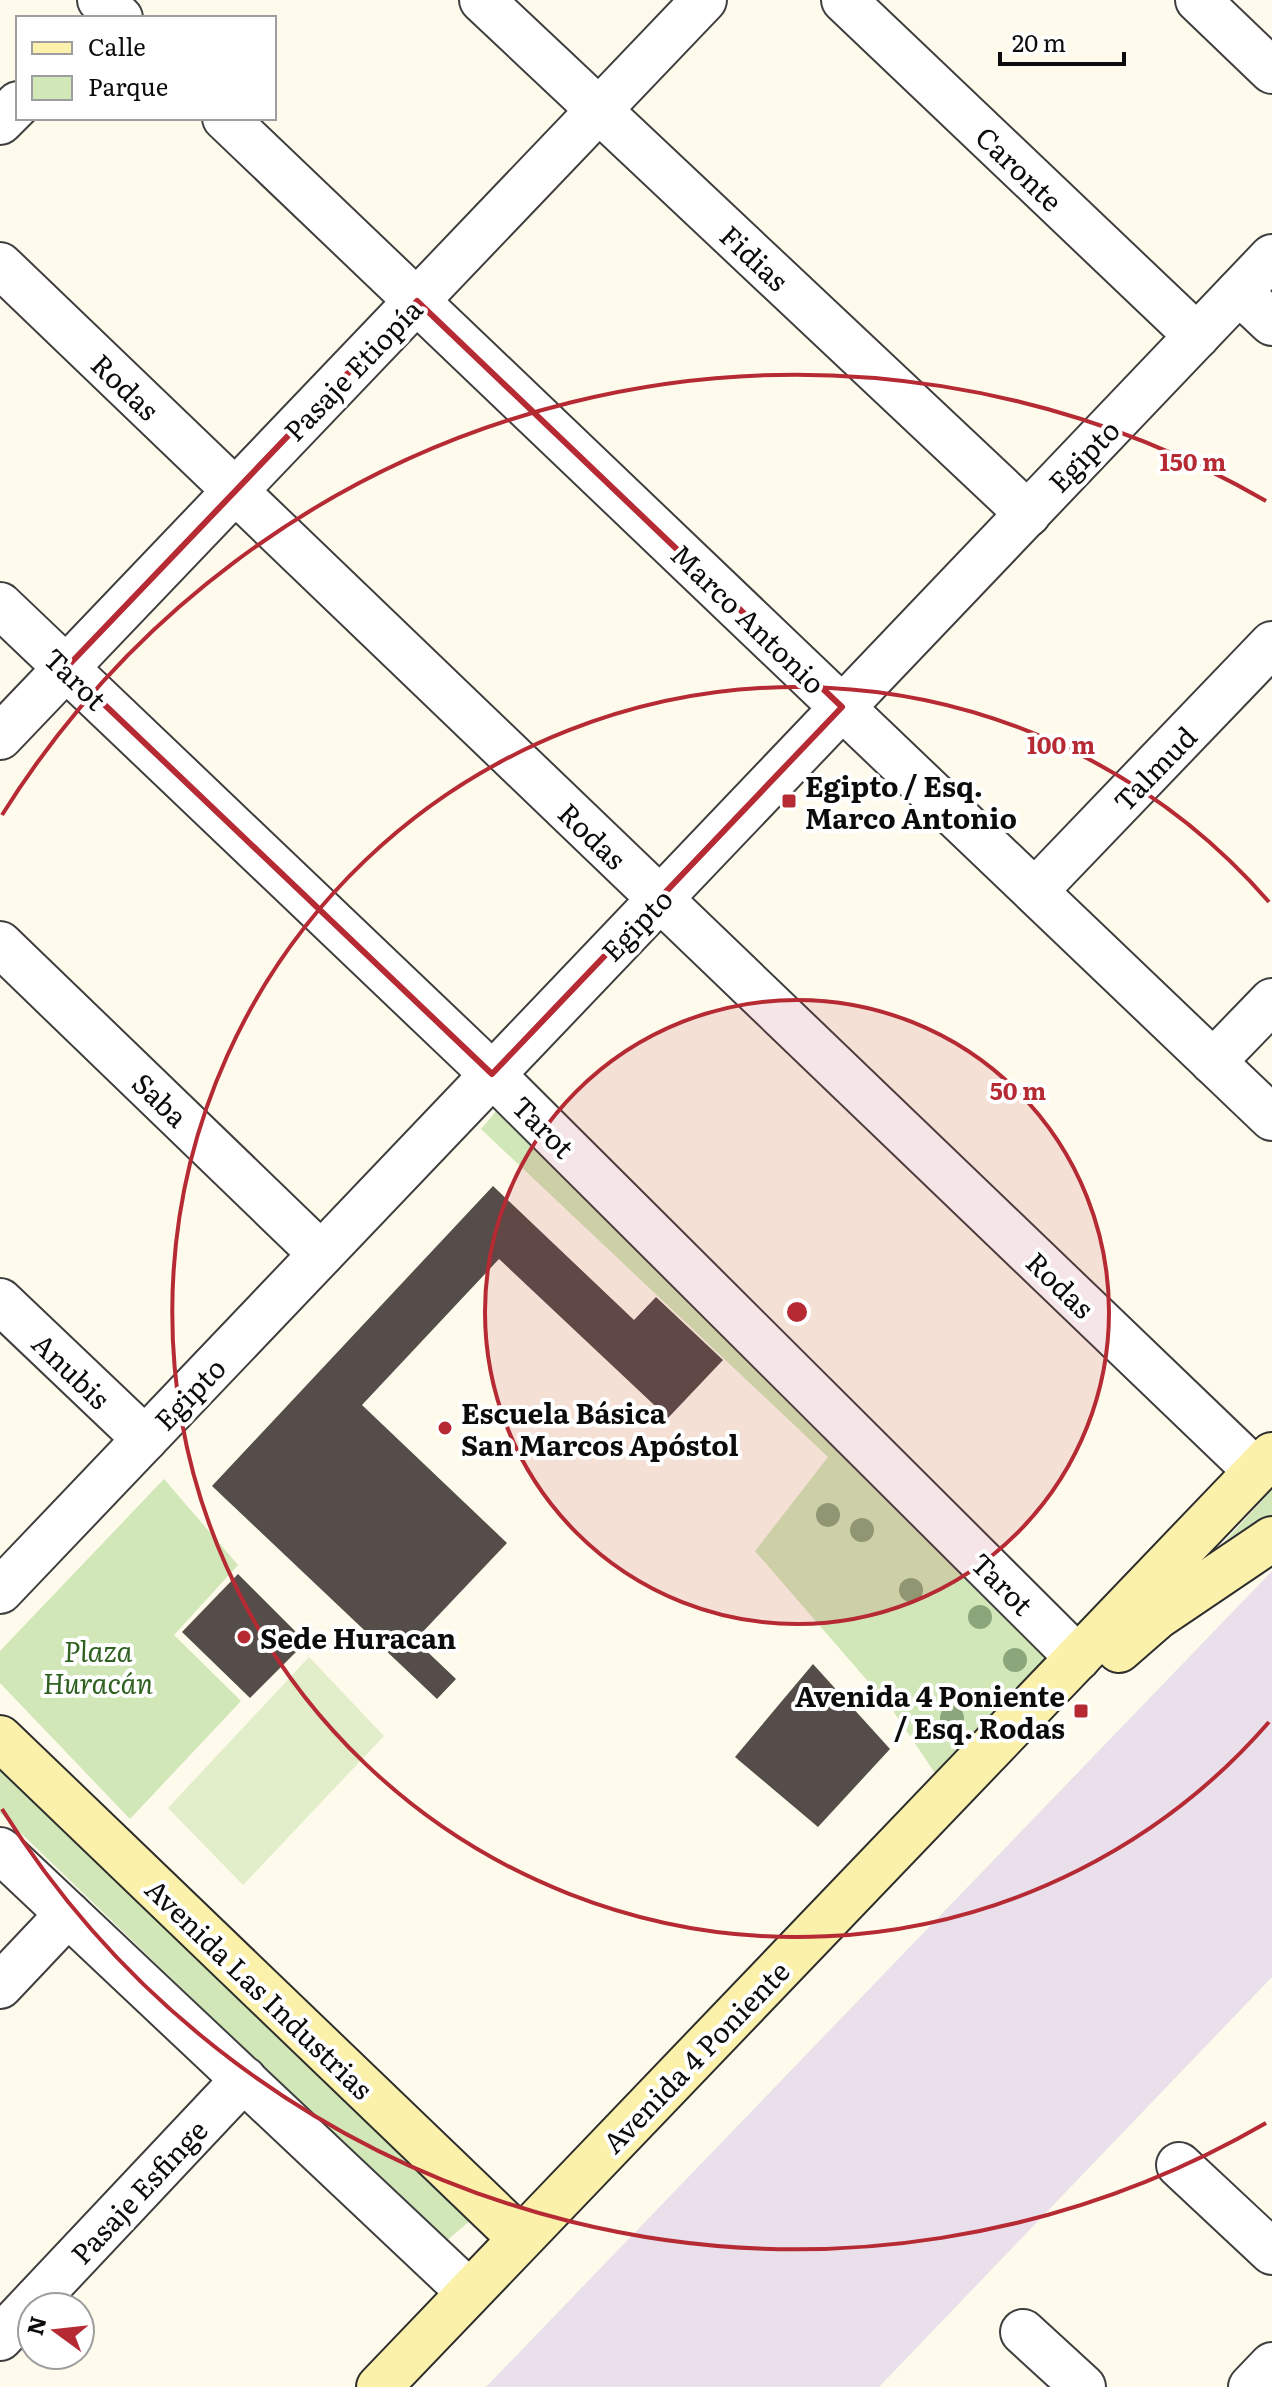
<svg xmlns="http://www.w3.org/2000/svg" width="1272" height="2387" font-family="Literata,serif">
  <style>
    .industrial { fill: #e9e0eb }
    .green { fill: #d1e7b8 }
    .pitch { fill: #e2eec9 }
    .building { fill: #544d49 }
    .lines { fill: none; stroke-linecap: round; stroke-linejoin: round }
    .street-casing { stroke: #3f3f3f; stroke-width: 48 }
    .secondary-casing { stroke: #2e2e2e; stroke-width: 48 }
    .street { stroke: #fff; stroke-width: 44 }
    .secondary { stroke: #fbf1aa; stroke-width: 44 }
    .tree { fill: #8ca67c }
    .marked { fill: none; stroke: #b62a34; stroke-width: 6; stroke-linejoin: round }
    .ring { fill: none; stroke: #b62a34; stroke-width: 4 }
    .poi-dot { fill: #b62a34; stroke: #fff; stroke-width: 3 }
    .labels { text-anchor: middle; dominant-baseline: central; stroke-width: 8; stroke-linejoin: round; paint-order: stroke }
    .street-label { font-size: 28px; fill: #0c0c0c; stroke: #fff }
    .poi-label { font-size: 28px; font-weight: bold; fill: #0c0c0c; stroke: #fff; text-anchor: start }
    .park-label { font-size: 28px; font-style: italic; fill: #2f6120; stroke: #fff }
    .centre { fill: #b62a34; stroke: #fff; stroke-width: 4 }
    .ring-label { font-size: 24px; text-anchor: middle; font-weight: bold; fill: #b62a34; stroke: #fff; stroke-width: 8; stroke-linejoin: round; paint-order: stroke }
  </style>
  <rect width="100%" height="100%" fill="#fefaec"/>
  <path class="industrial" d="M1272 1571V1977L879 2387H486Z"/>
  <g class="green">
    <path d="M497 1110 820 1414 1062 1656 941 1782 891 1708 755 1551 828 1457 481 1129Z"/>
    <path d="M164 1479 238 1565 174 1635 241 1701 130 1819 0 1683V1651Z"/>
    <path d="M1272 1490V1515L1224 1542Z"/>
    <path d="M0 1765 471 2220 445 2242 0 1813Z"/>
  </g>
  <path class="pitch" d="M309 1657 384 1736 243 1885 168 1808Z"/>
  <g class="building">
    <path d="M493 1186 634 1320 656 1297 723 1360 668 1418 499 1259 362 1405 507 1543 415 1640 456 1679 437 1699 212 1486Z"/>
    <path d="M238 1574 306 1642 250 1698 182 1632Z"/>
    <path d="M813 1664 890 1749 818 1827 735 1757Z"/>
  </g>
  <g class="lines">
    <g class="street-casing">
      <g id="street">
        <path d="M100 0 120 18"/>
        <path d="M482 0 1028 514"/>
        <path d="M844 0 1197 336"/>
        <path d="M1198 0 1272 71"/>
        <path d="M225 118 1272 1118"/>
        <path d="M0 122 18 104"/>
        <path d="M0 265 1256 1471"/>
        <path d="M1239 292 1272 323"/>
        <path d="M0 605 492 1074 1078 1658"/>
        <path d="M0 737 704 0"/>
        <path d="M1035 891 1272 644"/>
        <path d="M0 944 321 1254"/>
        <path d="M1213 1062 1272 1001"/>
        <path d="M0 1301 145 1439"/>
        <path d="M0 1591 1272 257"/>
        <path d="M0 1850 469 2292"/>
        <path d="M0 1986 68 1914"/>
        <path d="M1179 2165 1272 2252"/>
        <path d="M1023 2332 1083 2387"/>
        <path d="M0 2338 244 2079"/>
        <path d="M1251 2387 1272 2365"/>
      </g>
    </g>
    <g class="secondary-casing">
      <g id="secondary">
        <path d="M1119 1650 1158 1616 1272 1539"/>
        <path d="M0 1738 520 2238"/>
        <path d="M379 2387 1272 1455"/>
      </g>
    </g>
    <use href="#street" class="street"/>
    <use href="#secondary" class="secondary"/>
  </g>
  <g class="tree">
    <circle cx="828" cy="1515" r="12"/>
    <circle cx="862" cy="1530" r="12"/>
    <circle cx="911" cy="1590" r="12"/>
    <circle cx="980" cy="1617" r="12"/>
    <circle cx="1015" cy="1660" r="12"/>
    <circle cx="952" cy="1718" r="12"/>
  </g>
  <path class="marked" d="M417 301 842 707 492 1074 66 668Z"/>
  <circle cx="797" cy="1312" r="312" fill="#b62a34" fill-opacity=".12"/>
  <g class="ring">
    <circle cx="797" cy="1312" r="312"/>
    <path d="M1269 1722A625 625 0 1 1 1269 902"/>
    <path d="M1266 2123A937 937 0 0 1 2 1809M2 815A937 937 0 0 1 1266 501"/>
  </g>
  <g class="poi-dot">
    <rect x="781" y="793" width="16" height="16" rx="4"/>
    <circle cx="445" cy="1428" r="8"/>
    <circle cx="244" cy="1637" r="8"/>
    <rect x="1073" y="1703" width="16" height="16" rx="4"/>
  </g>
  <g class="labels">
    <g class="street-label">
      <text transform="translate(1020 168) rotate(44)">Caronte</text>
      <text transform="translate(755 257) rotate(43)">Fidias</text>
      <text transform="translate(352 369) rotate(-46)">Pasaje Etiopía</text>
      <text transform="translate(126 386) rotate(44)">Rodas</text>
      <text transform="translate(1083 455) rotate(-46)">Egipto</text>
      <text transform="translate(749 618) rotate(44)">Marco Antonio</text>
      <text transform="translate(76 678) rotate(44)">Tarot</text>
      <text transform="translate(1154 768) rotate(-46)">Talmud</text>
      <text transform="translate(593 835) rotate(44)">Rodas</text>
      <text transform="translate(636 924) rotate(-46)">Egipto</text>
      <text transform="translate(161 1099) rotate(44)">Saba</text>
      <text transform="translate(544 1126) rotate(45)">Tarot</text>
      <text transform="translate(1061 1284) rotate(44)">Rodas</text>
      <text transform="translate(72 1370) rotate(44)">Anubis</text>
      <text transform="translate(189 1393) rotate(-46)">Egipto</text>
      <text transform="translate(1003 1583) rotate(45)">Tarot</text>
      <text transform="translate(260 1988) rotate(44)">Avenida Las Industrias</text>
      <text transform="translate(695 2056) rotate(-46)">Avenida 4 Poniente</text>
      <text transform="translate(138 2191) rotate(-47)">Pasaje Esfinge</text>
    </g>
    <g class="poi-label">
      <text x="805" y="785">Egipto / Esq.<tspan x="805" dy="32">Marco Antonio</tspan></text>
      <text x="461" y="1412">Escuela Básica<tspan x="461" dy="32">San Marcos Apóstol</tspan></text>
      <text x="260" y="1637">Sede Huracan</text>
      <text x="1065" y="1695" text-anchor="end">Avenida 4 Poniente<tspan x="1065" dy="32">/ Esq. Rodas</tspan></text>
    </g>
    <g class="park-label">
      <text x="98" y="1650">Plaza<tspan x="98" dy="32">Huracán</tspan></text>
    </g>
  </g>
  <circle cx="797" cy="1312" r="12" class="centre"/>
  <g class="ring-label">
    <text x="1193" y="471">150 m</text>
    <text x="1061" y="754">100 m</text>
    <text x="1018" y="1100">50 m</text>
  </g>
  <rect x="16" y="16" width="260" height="104" fill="#ffffff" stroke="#9e9e9e" stroke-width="2"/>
  <rect x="32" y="42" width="40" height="12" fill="#fbf1aa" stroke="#9e9e9e" stroke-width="2"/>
  <text x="88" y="56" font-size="24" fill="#0c0c0c">Calle</text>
  <rect x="32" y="76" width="40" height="24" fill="#d1e7b8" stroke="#9e9e9e" stroke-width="2"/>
  <text x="88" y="96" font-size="24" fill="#0c0c0c">Parque</text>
  <g transform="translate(56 2331) rotate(285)"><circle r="38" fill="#ffffff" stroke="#9e9e9e" stroke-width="2"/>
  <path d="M0-6L14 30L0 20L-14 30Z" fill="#b62a34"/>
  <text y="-12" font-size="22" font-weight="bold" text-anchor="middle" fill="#0c0c0c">N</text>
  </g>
  <path d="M1000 52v12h124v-12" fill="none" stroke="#0c0c0c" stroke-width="4"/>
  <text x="1012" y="52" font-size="24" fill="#0c0c0c" stroke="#ffffff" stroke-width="6" paint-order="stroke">20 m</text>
</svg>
